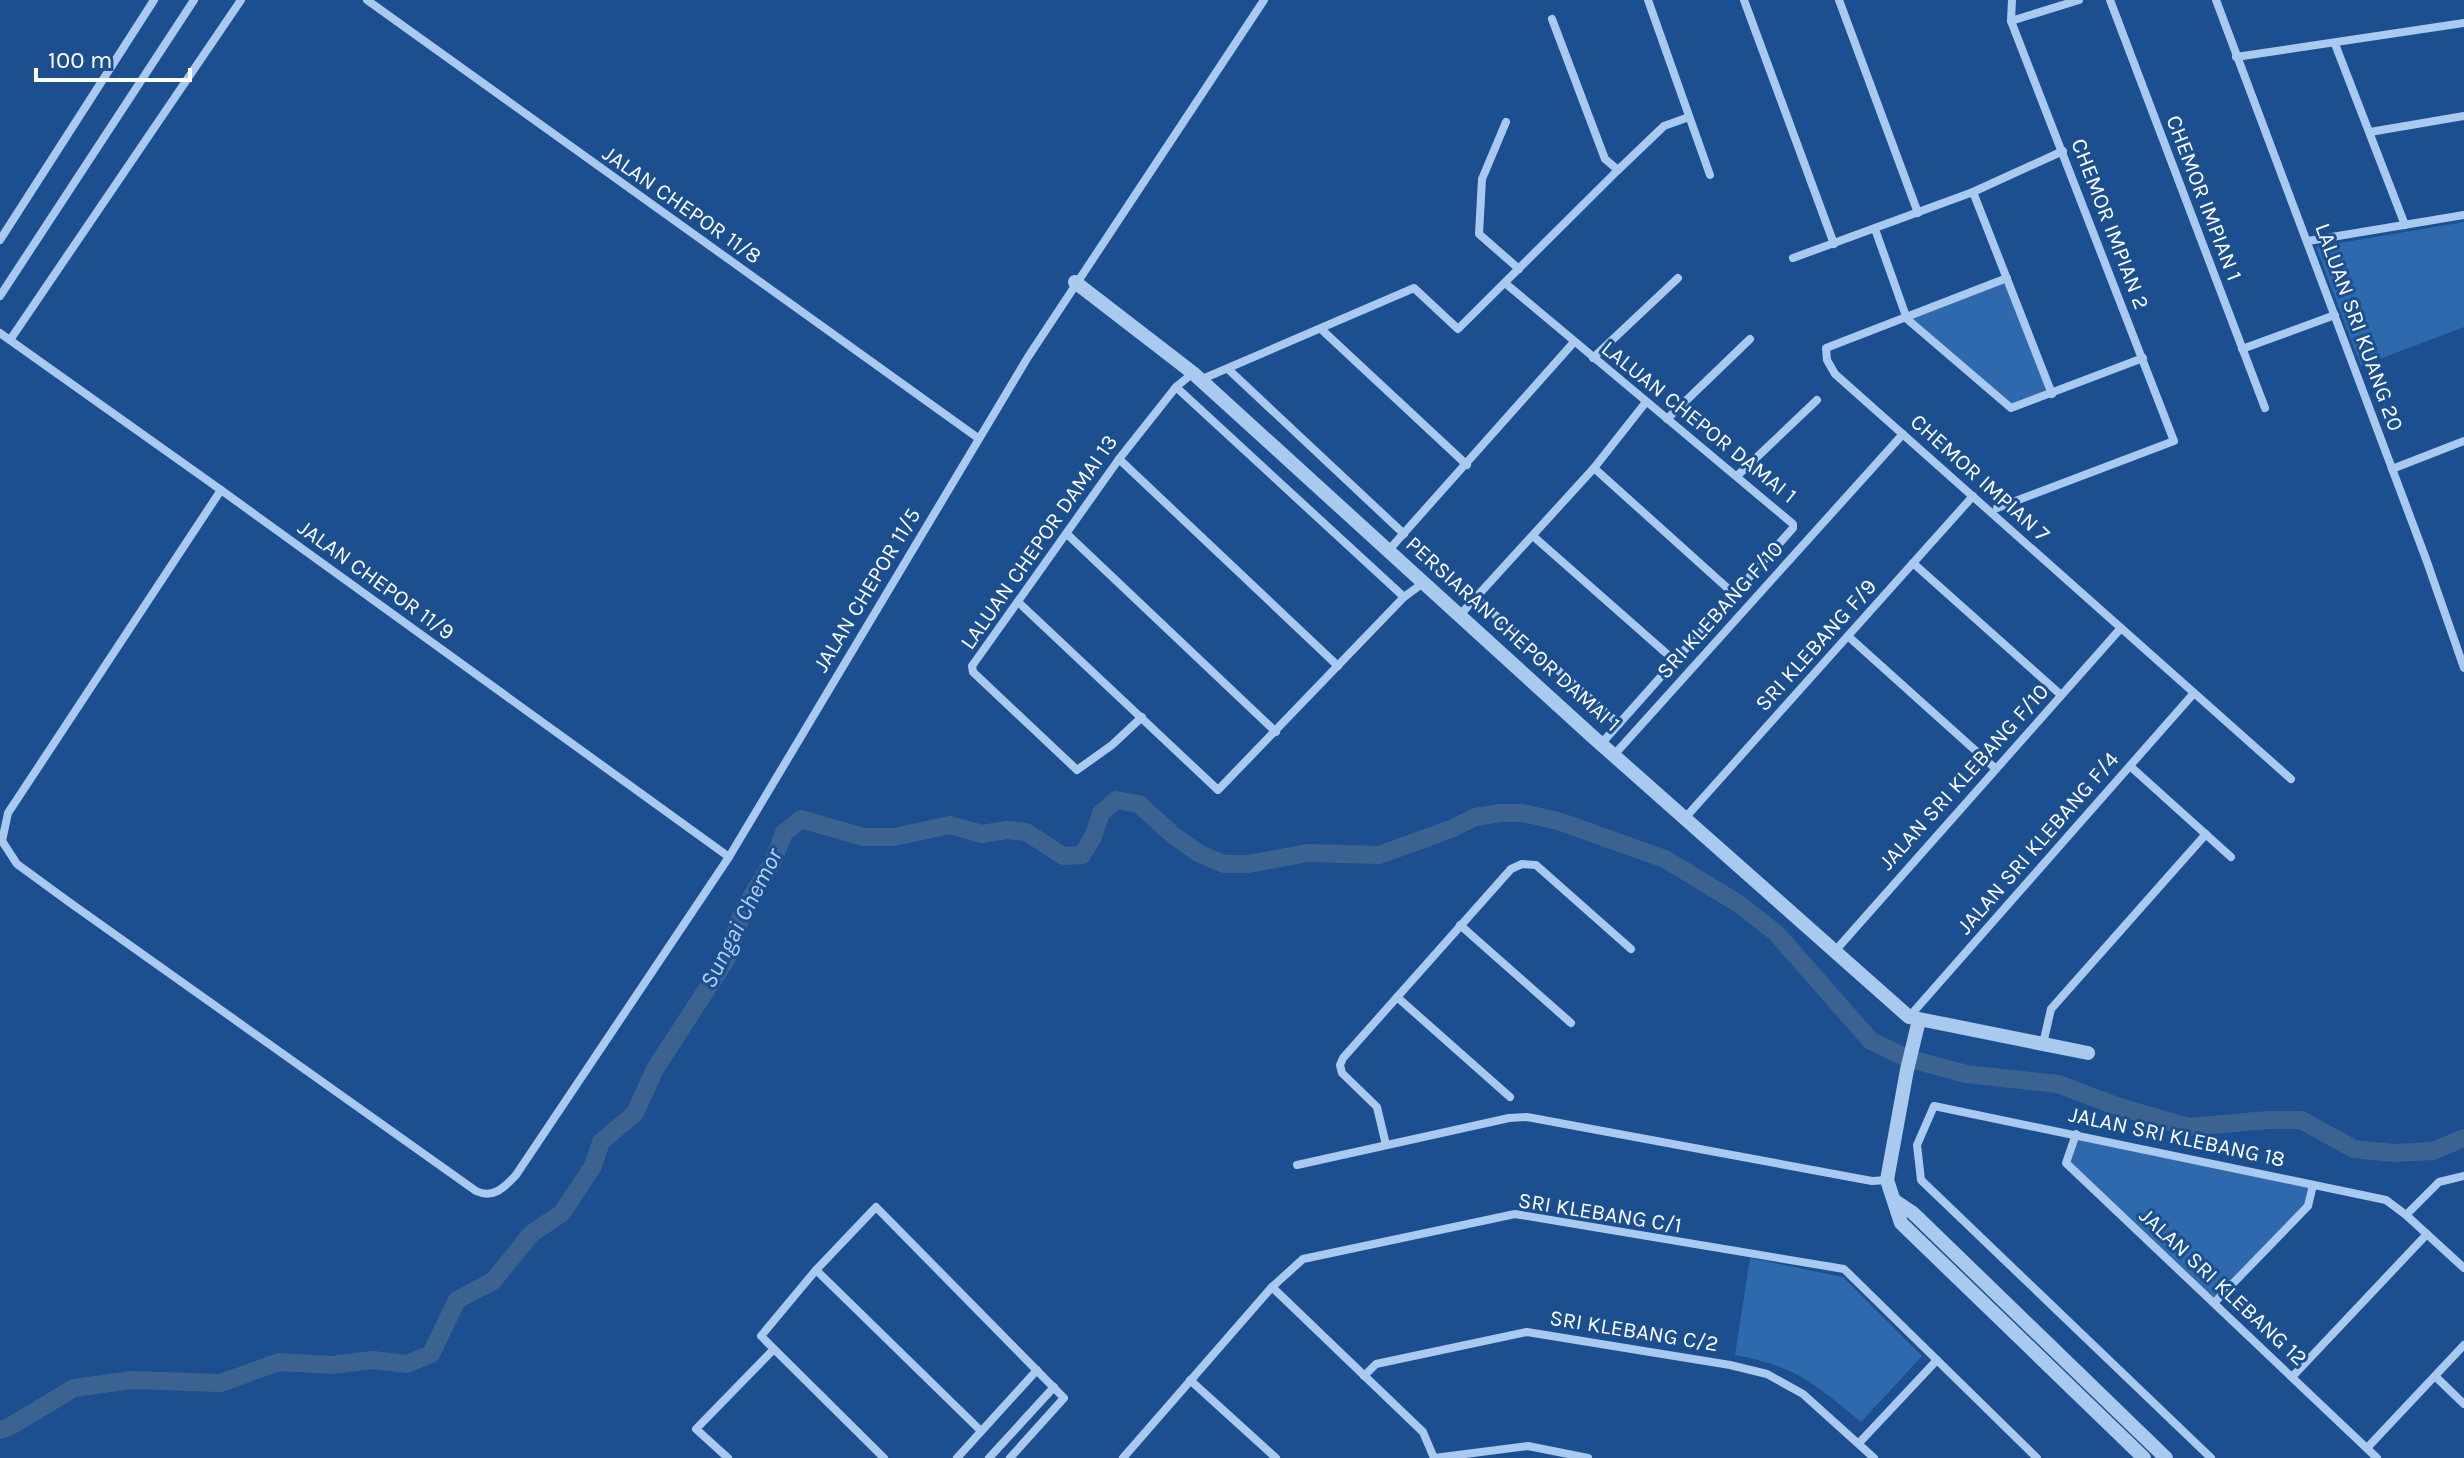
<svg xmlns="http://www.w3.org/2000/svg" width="2464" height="1458" font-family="Karla,sans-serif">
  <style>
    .green { fill: #2e69ad }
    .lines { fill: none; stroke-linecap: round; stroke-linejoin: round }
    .river { stroke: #3c6290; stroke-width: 18 }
    .minor { stroke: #a9c9ee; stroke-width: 8 }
    .tertiary { stroke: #a9c9ee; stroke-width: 14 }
    .labels { text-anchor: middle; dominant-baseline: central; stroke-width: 6; stroke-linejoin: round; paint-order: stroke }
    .street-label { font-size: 22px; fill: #fff; stroke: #1b4f8f }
    .water-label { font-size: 24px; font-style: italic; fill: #b5d3f5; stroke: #1b4f8f }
  </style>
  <rect width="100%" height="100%" fill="#1b4f8f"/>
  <g class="green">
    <path d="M2464 222V327L2361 366 2316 247Z"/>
    <path d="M2007 278 2052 394 2011 408 1907 319Z"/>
    <path d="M2076 1134 2313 1185 2308 1206 2214 1303 2066 1163Z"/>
    <path d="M1750 1258 1843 1277 1922 1356 1861 1422C1815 1384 1796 1366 1735 1355Z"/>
  </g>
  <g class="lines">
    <path class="river" d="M0 1430 9 1427 74 1388 132 1380 221 1383 279 1362 332 1365 373 1360 407 1364 431 1354 457 1300 493 1281 531 1234 562 1213 593 1166 601 1142 635 1113 655 1069 727 958 743 911 773 861 784 833 801 819 863 837H894L950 825 982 834 1007 830 1026 832 1063 856 1082 855 1093 837 1101 813 1116 800 1139 804 1174 836 1200 854 1224 864H1248L1308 853 1379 855 1451 829 1475 817 1501 813H1523L1558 821 1665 859 1739 904 1776 933 1871 1041 1907 1058 1966 1074 2058 1084 2116 1106 2188 1127 2268 1120H2301L2354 1149 2394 1153 2433 1151 2464 1138"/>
    <g class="minor">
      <path d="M367 0 978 438"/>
      <path d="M1648 0 1710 175"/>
      <path d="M1744 0 1834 244"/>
      <path d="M1839 0 1918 213"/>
      <path d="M2110 0 2265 408"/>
      <path d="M2216 0 2426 559 2464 668"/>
      <path d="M1552 19 1605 159 1618 170 1664 126 1689 117"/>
      <path d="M2011 21 2079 0"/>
      <path d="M2335 44 2405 225"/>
      <path d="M2236 57 2464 23"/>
      <path d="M1506 122 1482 179 1479 234 1519 269"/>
      <path d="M2370 132 2464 116"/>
      <path d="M1973 192 2052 394"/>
      <path d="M1875 229 1907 319 2011 408 2143 358"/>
      <path d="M0 240 154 0"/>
      <path d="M2308 241 2464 215"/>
      <path d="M1793 258 1973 192 2063 151"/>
      <path d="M2007 278 1826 348 1827 360 1835 374 2291 779"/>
      <path d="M1505 283 1793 524V528L1601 744"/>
      <path d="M0 296 194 0"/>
      <path d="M1321 329 1467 465"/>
      <path d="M0 333 221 490 729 857"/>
      <path d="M10 340 241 0"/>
      <path d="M2242 349 2335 315"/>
      <path d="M1593 358 1678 278"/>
      <path d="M1228 369 1404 534"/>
      <path d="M1200 380 1414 288 1458 329 1618 170"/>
      <path d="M1176 387 1404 597"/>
      <path d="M1667 419 1750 339"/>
      <path d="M1119 459 1338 666"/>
      <path d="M1594 468 1734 594"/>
      <path d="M2392 469 2464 441"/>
      <path d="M1737 476 1817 400"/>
      <path d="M221 490 8 813 2 841 17 864 69 902 476 1191C493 1199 504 1188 516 1175L729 857 1028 357 1264 0"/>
      <path d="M1997 508 2174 441 2011 21 2012 0"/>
      <path d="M1067 534 1276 732"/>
      <path d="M1533 536 1675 661"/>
      <path d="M1388 551 1574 342"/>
      <path d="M1913 563 2061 695"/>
      <path d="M1476 598 1619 724"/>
      <path d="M1018 602 1218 790 1404 597 1423 583"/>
      <path d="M1459 616 1594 468 1646 402"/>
      <path d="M1849 637 1996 769"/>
      <path d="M1142 717 1112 745 1077 770 973 672 972 666 1119 459 1176 387 1193 373"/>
      <path d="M1614 755 1903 434"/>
      <path d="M2130 766 2231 857"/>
      <path d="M1685 818 1973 496"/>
      <path d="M1460 925 1571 1023"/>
      <path d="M1835 951 2121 628"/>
      <path d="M1397 997 1510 1097"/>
      <path d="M1909 1017 2194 693"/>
      <path d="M2043 1044 2051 1009 2206 834"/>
      <path d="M2076 1134 2066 1163 2377 1458"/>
      <path d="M1386 1145 1377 1107 1342 1073 1340 1065 1343 1058 1511 869 1522 864 1536 865 1631 949"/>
      <path d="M1297 1165 1509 1118 1527 1117 1872 1181 1887 1180"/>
      <path d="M2406 1215 2439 1182 2464 1176"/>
      <path d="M816 1270 981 1431"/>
      <path d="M1272 1287 1423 1432 1434 1458"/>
      <path d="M2214 1303 2308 1206 2313 1185"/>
      <path d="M1364 1376 1376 1364 1527 1332 1730 1365 1767 1374 1803 1394 1874 1458"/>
      <path d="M2292 1377 2427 1234"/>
      <path d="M2436 1377 2464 1404"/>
      <path d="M1190 1380 1276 1458"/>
      <path d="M1859 1443 1937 1360"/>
      <path d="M2367 1448 2464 1345"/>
      <path d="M728 1458 696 1429 774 1349"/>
      <path d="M884 1458 761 1336 816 1270 876 1207 1064 1398 1010 1458"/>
      <path d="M957 1458 1037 1370"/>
      <path d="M989 1458 1054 1387"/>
      <path d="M1123 1458 1272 1287 1303 1259 1515 1214 1844 1269 2037 1458"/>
      <path d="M1434 1458 1528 1446 1588 1458"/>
      <path d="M2211 1458 1921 1180 1917 1145 1934 1106 2386 1200 2406 1215 2464 1268"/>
    </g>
    <g class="tertiary">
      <path d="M1075 282 1193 373 1593 737 1909 1017 2088 1053"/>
      <path d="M1919 1020 1907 1070 1887 1180 1901 1223 2144 1458"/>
      <path d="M1895 1201 1913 1213 2166 1458"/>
    </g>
  </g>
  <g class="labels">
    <g class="street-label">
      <text transform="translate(2204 198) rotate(69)">CHEMOR IMPIAN 1</text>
      <text transform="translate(682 205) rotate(35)">JALAN CHEPOR 11/8</text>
      <text transform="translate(2110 224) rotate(69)">CHEMOR IMPIAN 2</text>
      <text transform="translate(2359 327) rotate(70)">LALUAN SRI KUANG 20</text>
      <text transform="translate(1699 422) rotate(39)">LALUAN CHEPOR DAMAI 1</text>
      <text transform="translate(1980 478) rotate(42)">CHEMOR IMPIAN 7</text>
      <text transform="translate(1039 542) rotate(-55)">LALUAN CHEPOR DAMAI 13</text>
      <text transform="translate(376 580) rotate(36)">JALAN CHEPOR 11/9</text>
      <text transform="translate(867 590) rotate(-59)">JALAN CHEPOR 11/5</text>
      <text transform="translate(1720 610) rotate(-48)">SRI KLEBANG F/10</text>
      <text transform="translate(1513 634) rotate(42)">PERSIARAN CHEPOR DAMAI 1</text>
      <text transform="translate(1816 645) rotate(-48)">SRI KLEBANG F/9</text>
      <text transform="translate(1964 777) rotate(-48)">JALAN SRI KLEBANG F/10</text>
      <text transform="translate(2038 843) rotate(-49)">JALAN SRI KLEBANG F/4</text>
      <text transform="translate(2177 1137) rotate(12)">JALAN SRI KLEBANG 18</text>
      <text transform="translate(1600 1213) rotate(9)">SRI KLEBANG C/1</text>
      <text transform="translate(2223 1287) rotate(43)">JALAN SRI KLEBANG 12</text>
      <text transform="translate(1634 1331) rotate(9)">SRI KLEBANG C/2</text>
    </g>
    <g class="water-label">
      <text transform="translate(741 918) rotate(-63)">Sungai Chemor</text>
    </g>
  </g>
  <path d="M36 68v12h154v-12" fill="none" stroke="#ffffff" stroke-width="4"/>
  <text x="48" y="68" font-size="24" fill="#ffffff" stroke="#1b4f8f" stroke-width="6" paint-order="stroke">100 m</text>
</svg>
